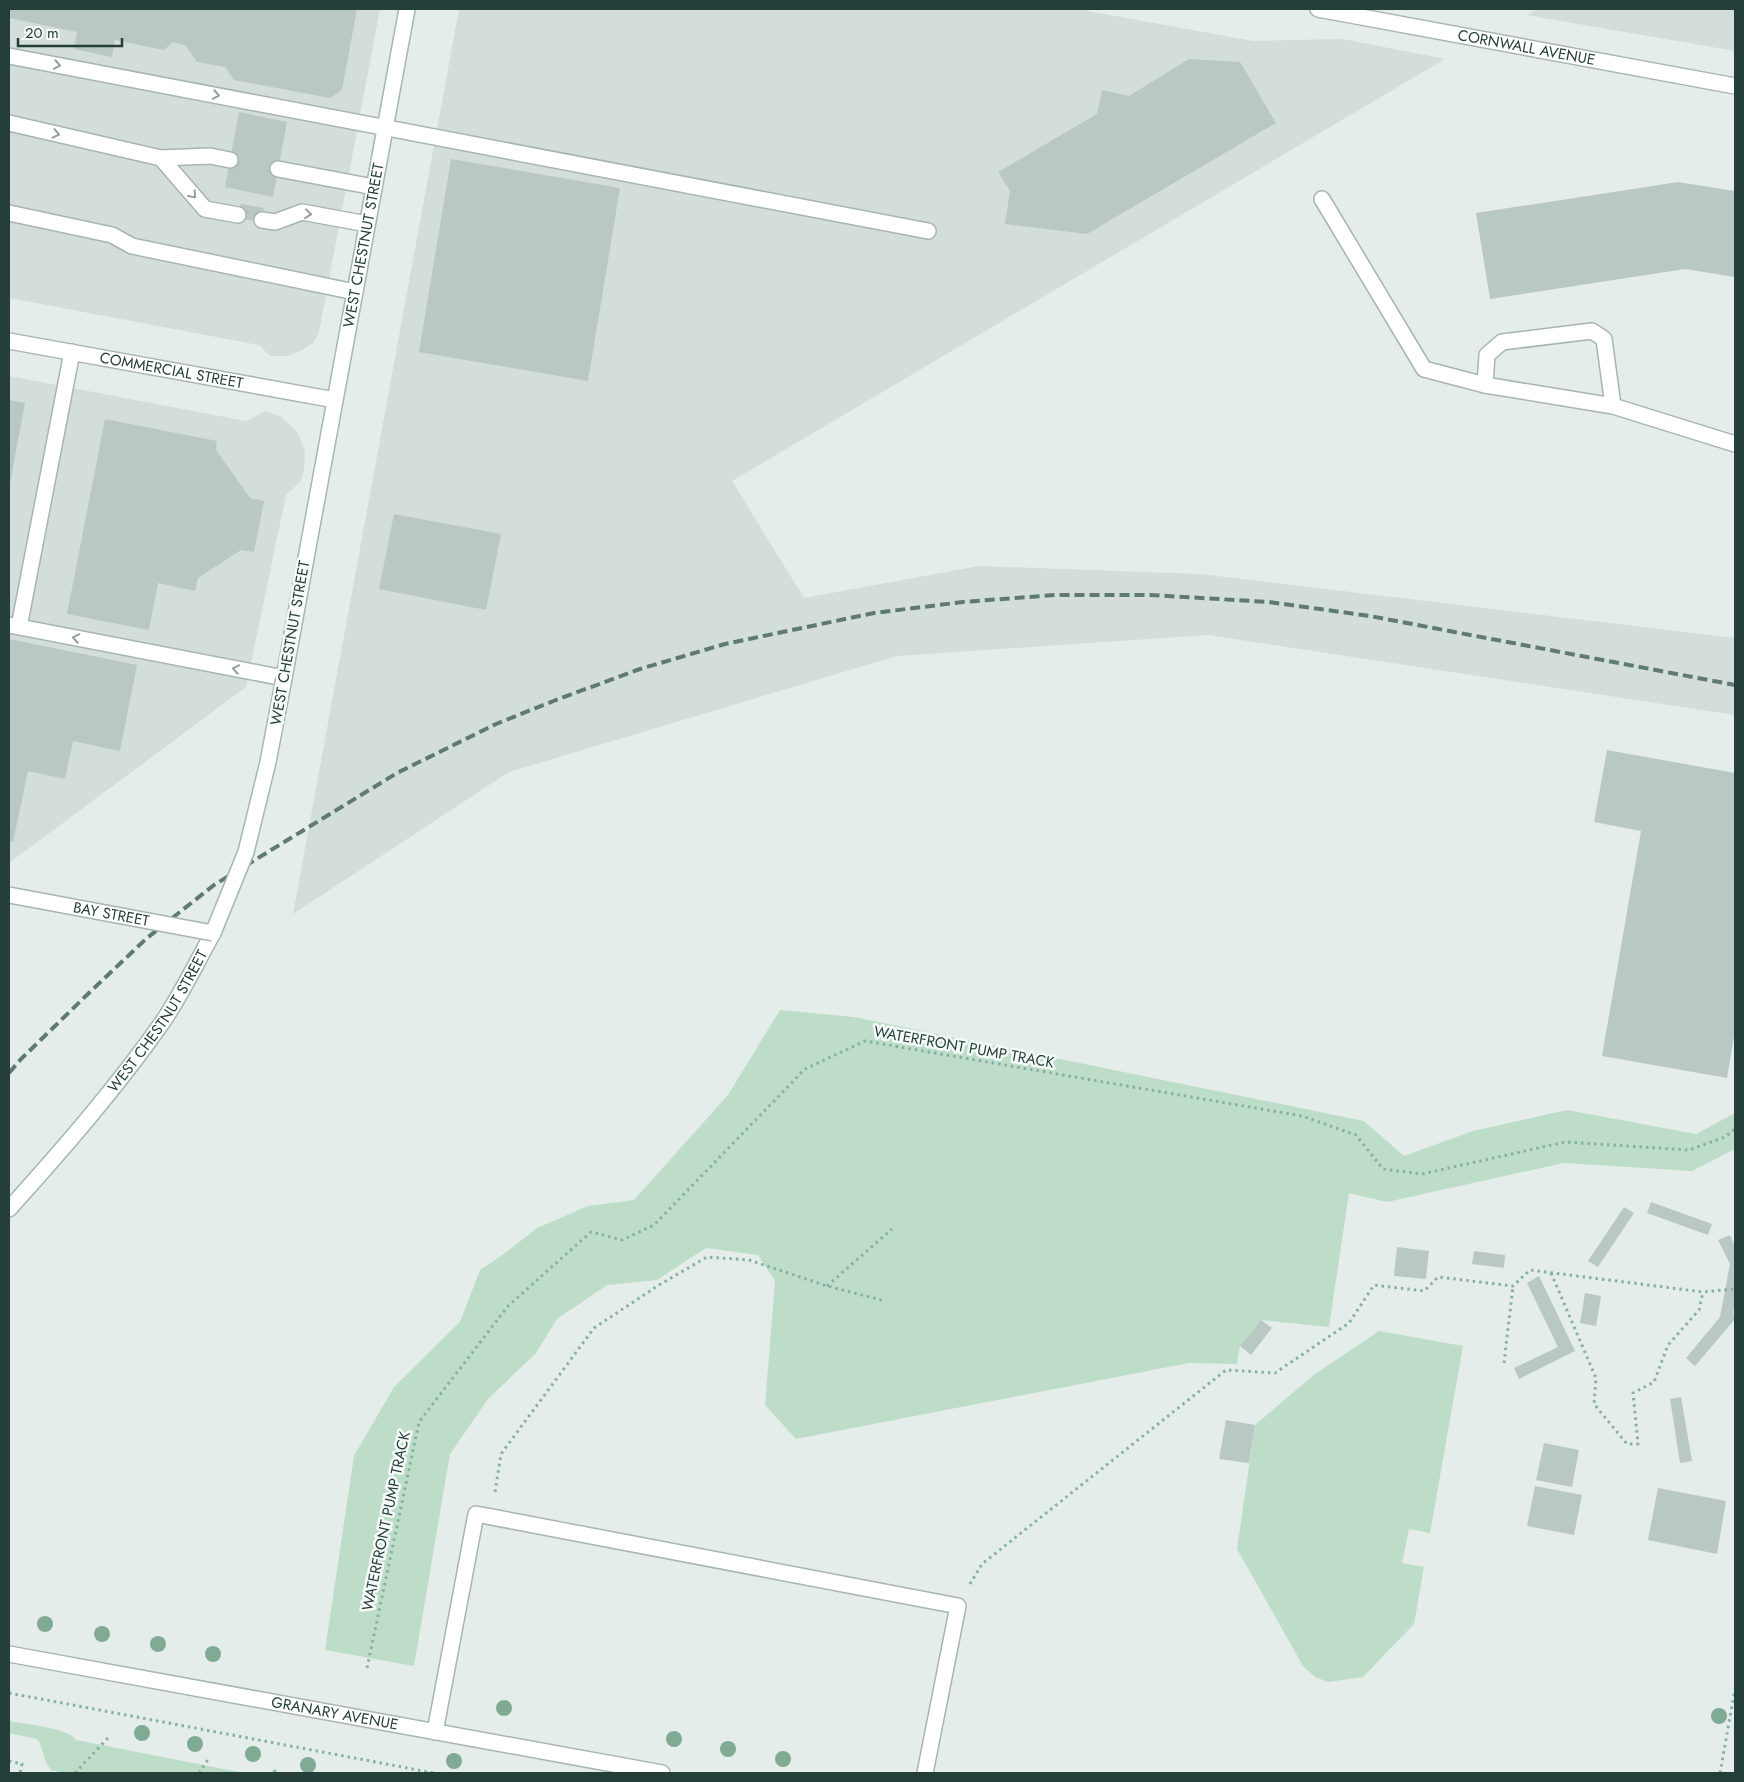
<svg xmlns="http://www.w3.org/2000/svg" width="1744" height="1782" font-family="Jost,sans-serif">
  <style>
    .built { fill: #d3ddd9 }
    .green { fill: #beddc8 }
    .building { fill: #bac8c3 }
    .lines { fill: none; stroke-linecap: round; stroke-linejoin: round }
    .service-casing { stroke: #a7b5b1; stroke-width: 18 }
    .minor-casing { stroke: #a7b5b1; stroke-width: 18 }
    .tertiary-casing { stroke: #a7b5b1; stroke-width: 18 }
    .secondary-casing { stroke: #a3b9b2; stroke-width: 18 }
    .path { stroke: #86b0a4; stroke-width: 3; stroke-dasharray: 2.5 4; stroke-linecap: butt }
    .service { stroke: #fff; stroke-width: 15 }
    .minor { stroke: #fff; stroke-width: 15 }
    .tertiary { stroke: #fff; stroke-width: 15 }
    .secondary { stroke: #fff; stroke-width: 15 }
    .rail { stroke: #5f7a74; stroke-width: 4; stroke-dasharray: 10 5; stroke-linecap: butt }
    .tertiary-bridge-casing { stroke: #a7b5b1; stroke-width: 18; stroke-linecap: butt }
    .secondary-bridge-casing { stroke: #a3b9b2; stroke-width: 18; stroke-linecap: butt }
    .tertiary-bridge { stroke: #fff; stroke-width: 15 }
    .secondary-bridge { stroke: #fff; stroke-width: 15 }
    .tree { fill: #81aa94 }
    .oneway { stroke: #929f9c }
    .labels { text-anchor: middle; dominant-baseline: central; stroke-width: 5; stroke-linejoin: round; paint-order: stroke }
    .street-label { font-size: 15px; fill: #243f39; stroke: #f5faf8 }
  </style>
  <rect width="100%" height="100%" fill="#e4edea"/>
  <g class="built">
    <path d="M9 9H380L319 332 313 343 302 350 288 356H270L259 345 9 298Z"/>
    <path d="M459 9H1077L1253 41 1343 39 1445 59 732 481 804 598 979 566 1200 574 1735 638V715L1208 635 897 656 509 772 293 914Z"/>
    <path d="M1540 9H1735V51L1526 15Z"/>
    <path d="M9 376 246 421 266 411 283 418 297 432 305 450 304 470 301 481 286 495 246 687 9 863Z"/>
  </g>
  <g class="green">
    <path d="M780 1010 854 1017 1364 1121 1404 1156 1473 1131 1567 1110 1696 1134 1735 1113V1149L1692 1171 1564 1163 1387 1202 1349 1193 1329 1327 1261 1320 1240 1346 1237 1364 1189 1363 796 1439 765 1405 775 1281 758 1255 706 1248 657 1280 607 1285 557 1319 536 1353 488 1399 450 1454 414 1666 325 1650 354 1456 394 1387 460 1322 480 1270 504 1254 537 1228 588 1206 634 1200 728 1095Z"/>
    <path d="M1379 1331 1463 1346 1430 1533 1409 1529 1402 1563 1424 1567 1414 1624 1363 1677 1328 1682 1315 1677 1303 1666 1237 1549 1255 1425 1315 1374Z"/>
    <path d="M9 1721C24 1724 69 1728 76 1740L244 1773H57L58 1771H52L46 1763 40 1743 37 1739 9 1733Z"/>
  </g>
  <g class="building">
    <path d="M9 9H357L342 90 330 98 234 80 225 67 197 62 185 45 173 42 164 50 115 40 112 57 74 49 77 32 9 18Z"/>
    <path d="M1189 59 1240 62 1276 123 1087 234 1005 224 1010 191 998 172 1097 114 1102 90 1129 96Z"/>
    <path d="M239 112 287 122 273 197 225 187Z"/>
    <path d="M451 159 620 188 588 381 419 352Z"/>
    <path d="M1678 182 1735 191V277L1685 269 1490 299 1476 213Z"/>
    <path d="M241 204 264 208 261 222 238 218Z"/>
    <path d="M9 400 25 403 10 483H9Z"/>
    <path d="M105 419 217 441 216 450 250 498 264 501 254 552 241 550 198 578 195 591 158 583 149 630 67 614Z"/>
    <path d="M394 514 501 534 486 610 379 589Z"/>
    <path d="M9 639 137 665 120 751 73 741 65 779 28 771 13 842 9 841Z"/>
    <path d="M1607 750 1735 773V1030L1727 1078 1602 1056 1641 831 1594 822Z"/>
    <path d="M1651 1202 1712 1224 1708 1235 1647 1213Z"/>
    <path d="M1624 1207 1634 1213 1598 1267 1588 1261Z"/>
    <path d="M1730 1235 1735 1247V1302L1733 1313 1735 1319 1695 1366 1686 1358 1720 1317 1730 1264 1718 1240Z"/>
    <path d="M1397 1247 1429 1251 1426 1279 1394 1276Z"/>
    <path d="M1474 1251 1505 1255 1504 1268 1472 1264Z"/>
    <path d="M1539 1276 1575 1351 1519 1379 1514 1368 1558 1347 1527 1283Z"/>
    <path d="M1585 1293 1601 1296 1596 1326 1580 1323Z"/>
    <path d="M1261 1320 1272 1328 1251 1355 1240 1346Z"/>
    <path d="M1681 1397 1692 1461 1680 1463 1670 1399Z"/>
    <path d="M1226 1420 1255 1425 1249 1463 1219 1459Z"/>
    <path d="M1544 1443 1579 1450 1572 1487 1536 1480Z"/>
    <path d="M1535 1486 1582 1495 1574 1535 1527 1526Z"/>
    <path d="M1658 1488 1726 1501 1717 1554 1648 1540Z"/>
  </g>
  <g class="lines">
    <g class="service-casing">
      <g id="service">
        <path d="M9 56 928 231"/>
        <path d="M9 123 161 158 210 156 230 160"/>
        <path d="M161 158 205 209 238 215"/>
        <path d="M278 169 374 187"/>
        <path d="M1322 199 1424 369 1485 385 1613 406 1735 444"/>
        <path d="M9 213 112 235 132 246 355 292"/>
        <path d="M262 220 275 222 302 212 367 224"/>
        <path d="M1485 385 1487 355 1502 342 1592 331 1604 339 1613 406"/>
        <path d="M9 625 284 678"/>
        <path d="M19 627 72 352"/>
        <path d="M435 1732 476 1514 958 1606 925 1773"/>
      </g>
    </g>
    <g class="minor-casing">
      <g id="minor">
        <path id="s1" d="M9 341 335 400"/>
      </g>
    </g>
    <g class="tertiary-casing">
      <g id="tertiary">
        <path id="s2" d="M1318 9 1735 86"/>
        <path id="s3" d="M9 1654 662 1773"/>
      </g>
    </g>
    <g class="secondary-casing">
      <g id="secondary">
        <path id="s4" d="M284 678 407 9"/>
        <path id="s5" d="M9 1209C64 1148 117 1087 164 1020 182 993 197 962 213 933"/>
      </g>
    </g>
    <g class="path">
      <path d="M1551 1273 1596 1378 1594 1404 1627 1444H1638L1633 1393 1654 1382 1668 1345 1699 1310 1703 1292"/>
      <path d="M827 1286 892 1229"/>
      <path d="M1504 1363 1513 1286"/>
      <path d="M495 1492 501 1454 594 1328 659 1285 707 1257 749 1260 827 1286 885 1301"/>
      <path d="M970 1584 982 1564 1226 1370 1275 1373 1349 1323 1374 1285 1424 1291 1438 1277 1513 1286 1530 1270 1703 1292 1735 1289"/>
      <path d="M367 1668 419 1422 508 1306 591 1232 622 1240 654 1225 805 1069 865 1041 1302 1116 1356 1135 1383 1169 1422 1174 1565 1142 1689 1150 1725 1137 1735 1129"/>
      <path d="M9 1693 434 1773"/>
      <path d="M9 1761 22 1764 20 1773"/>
      <path d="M274 1770 276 1773"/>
      <path d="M75 1773 108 1738"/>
      <path d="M199 1773 209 1758"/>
      <path d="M1720 1773 1735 1689"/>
    </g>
    <use href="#service" class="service"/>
    <use href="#minor" class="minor"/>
    <use href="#tertiary" class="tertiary"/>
    <use href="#secondary" class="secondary"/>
    <path class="rail" d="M9 1073 21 1059 92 990 147 938 214 885 397 773 496 724 556 700 640 669 725 644 874 613 963 602 1056 595H1150L1269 602 1370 616 1735 685"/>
    <g class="tertiary-bridge-casing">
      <g id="tertiary-bridge">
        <path id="s6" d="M9 895 213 933"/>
      </g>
    </g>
    <g class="secondary-bridge-casing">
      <path id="secondary-bridge" d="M213 933 246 852 268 762 284 678"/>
    </g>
    <use href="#tertiary-bridge" class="tertiary-bridge"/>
    <use href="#secondary-bridge" class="secondary-bridge"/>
  </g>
  <g class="tree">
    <circle cx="45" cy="1624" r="8"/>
    <circle cx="102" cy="1634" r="8"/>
    <circle cx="158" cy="1644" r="8"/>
    <circle cx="213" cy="1654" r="8"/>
    <circle cx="504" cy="1708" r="8"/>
    <circle cx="1719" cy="1716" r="8"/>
    <circle cx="142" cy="1733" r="8"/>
    <circle cx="674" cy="1739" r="8"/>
    <circle cx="195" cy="1744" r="8"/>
    <circle cx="728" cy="1749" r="8"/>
    <circle cx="253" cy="1754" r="8"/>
    <circle cx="783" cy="1759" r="8"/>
    <circle cx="454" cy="1761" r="8"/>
    <circle cx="308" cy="1765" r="8"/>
  </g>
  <defs><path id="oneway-chevron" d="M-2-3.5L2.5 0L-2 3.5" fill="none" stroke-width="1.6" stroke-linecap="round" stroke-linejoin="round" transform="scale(1.25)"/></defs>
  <g class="oneway">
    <use href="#oneway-chevron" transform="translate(57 65) rotate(11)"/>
    <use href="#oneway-chevron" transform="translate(216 95) rotate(11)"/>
    <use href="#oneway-chevron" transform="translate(56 134) rotate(13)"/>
    <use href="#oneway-chevron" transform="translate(193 195) rotate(49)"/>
    <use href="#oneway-chevron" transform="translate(308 214) rotate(6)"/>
    <use href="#oneway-chevron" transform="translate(76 638) rotate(-169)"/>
    <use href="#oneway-chevron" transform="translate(236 669) rotate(-169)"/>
  </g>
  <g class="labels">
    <g class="street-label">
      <text stroke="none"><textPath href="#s2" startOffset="212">CORNWALL AVENUE</textPath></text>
      <text stroke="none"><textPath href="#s4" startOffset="440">WEST CHESTNUT STREET</textPath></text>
      <text stroke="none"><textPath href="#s1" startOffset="165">COMMERCIAL STREET</textPath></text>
      <text transform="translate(290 643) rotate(-80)">WEST CHESTNUT STREET</text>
      <text stroke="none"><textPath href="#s6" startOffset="104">BAY STREET</textPath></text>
      <text stroke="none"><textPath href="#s5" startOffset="240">WEST CHESTNUT STREET</textPath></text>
      <text transform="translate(964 1047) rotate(10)">WATERFRONT PUMP TRACK</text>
      <text transform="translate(386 1521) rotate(-78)">WATERFRONT PUMP TRACK</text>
      <text stroke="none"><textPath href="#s3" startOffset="331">GRANARY AVENUE</textPath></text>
    </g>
  </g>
  <rect width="1744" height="1782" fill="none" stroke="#243f39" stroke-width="20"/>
  <path d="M18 38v8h104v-8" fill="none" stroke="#243f39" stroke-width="2.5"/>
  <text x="25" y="38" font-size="15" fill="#243f39" stroke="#f5faf8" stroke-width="4" paint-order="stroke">20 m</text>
</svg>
